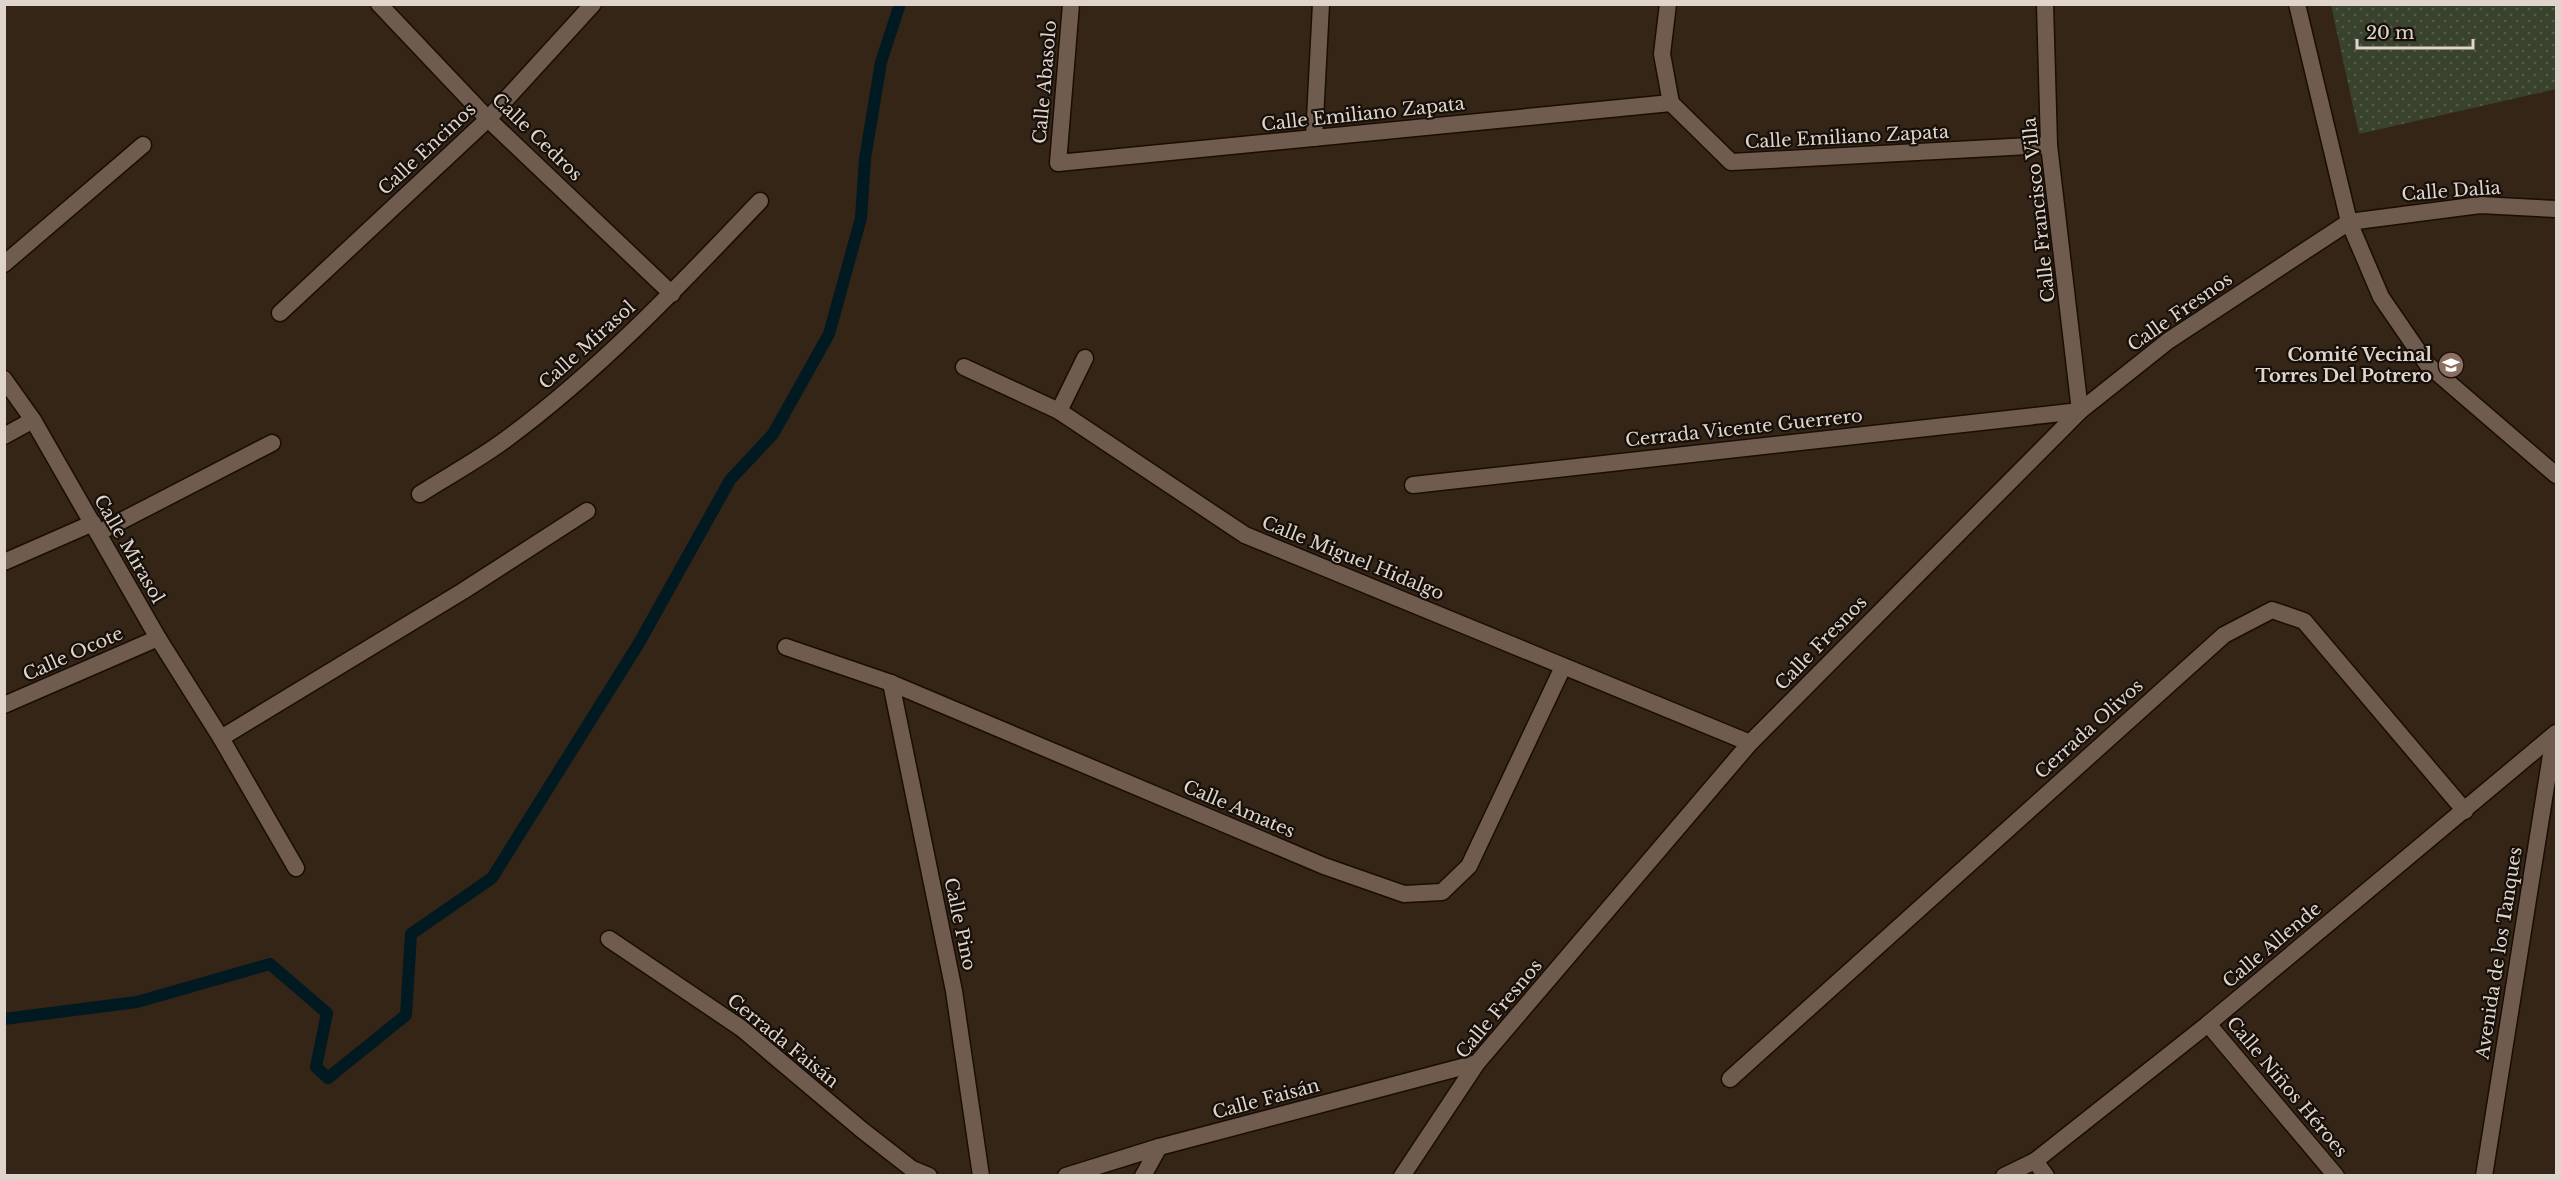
<svg xmlns="http://www.w3.org/2000/svg" width="2561" height="1180" font-family="'Libre Baskerville',serif">
  <style>
    .grass { fill: url(#grass-dots) }
    .lines { fill: none; stroke-linecap: round; stroke-linejoin: round }
    .stream { stroke: #011921; stroke-width: 12 }
    .minor-casing { stroke: #1b0d03; stroke-width: 19 }
    .tertiary-casing { stroke: #1b0d03; stroke-width: 19 }
    .minor { stroke: #6f5c4e; stroke-width: 16 }
    .tertiary { stroke: #6f5c4e; stroke-width: 16 }
    .labels { text-anchor: middle; dominant-baseline: central; stroke-width: 4.5; stroke-linejoin: round; paint-order: stroke }
    .street-label { font-size: 18px; fill: #e0d5cd; stroke: #17100a }
    .poi-label { font-size: 18px; font-weight: bold; fill: #e0d5cd; stroke: #17100a; text-anchor: end }
  </style>
  <defs>
    <pattern id="grass-dots" width="8" height="8" patternUnits="userSpaceOnUse" patternTransform="scale(1.5)"><rect width="8" height="8" fill="#38422c"/><path d="M2 2h.1M6 6h.1" fill="none" stroke="#545c49" stroke-width="1.8" stroke-linecap="round"/></pattern>
  </defs>
  <rect width="100%" height="100%" fill="#342517"/>
  <path class="grass" d="M2331 5H2556V89L2359 134Z"/>
  <g class="lines">
    <path class="stream" d="M4 1019 137 1002 270 964 327 1013 316 1067 328 1078 406 1015 411 934 492 878 639 643 730 480 773 434 829 334 861 218 865 159 881 62 900 4"/>
    <g class="minor-casing">
      <g id="minor">
        <path d="M379 4 488 119 672 294"/>
        <path d="M1071 4 1058 163 1671 103"/>
        <path d="M1668 4 1662 54 1671 103 1731 162 2049 145"/>
        <path d="M1314 138 1321 4"/>
        <path d="M4 264 143 145"/>
        <path d="M280 313 488 119 593 4"/>
        <path d="M964 367 1059 411 1245 535 1750 743"/>
        <path d="M4 379 33 420 158 638 221 738 296 868"/>
        <path d="M1059 411 1085 358"/>
        <path d="M4 436 33 420"/>
        <path d="M1413 485 2080 411 2049 145 2045 4"/>
        <path d="M420 494C448 476 478 460 505 440 599 371 680 285 760 201"/>
        <path d="M98 533 272 443"/>
        <path d="M4 562 93 523"/>
        <path d="M786 647 891 683 1324 866 1404 894 1442 892 1469 866 1563 667"/>
        <path d="M891 683 954 991 981 1176"/>
        <path d="M4 705 158 638"/>
        <path d="M221 738 463 591 587 511"/>
        <path d="M609 939 741 1028 862 1130 912 1169 929 1176"/>
        <path d="M2208 1024 2336 1176"/>
        <path d="M1730 1079 2224 635 2272 610 2304 621 2465 811"/>
        <path d="M2035 1161 2046 1176"/>
        <path d="M1066 1176 1159 1147 1477 1063"/>
        <path d="M1143 1176 1159 1147"/>
        <path d="M1402 1176 1477 1063 1750 743 2080 411 2168 341 2349 222 2480 205 2556 209"/>
        <path d="M2004 1176 2035 1161 2208 1024 2556 733"/>
        <path d="M2484 1176 2554 736"/>
      </g>
    </g>
    <g class="tertiary-casing">
      <path id="tertiary" d="M2297 4 2349 222 2381 297 2427 364 2556 475"/>
    </g>
    <use href="#minor" class="minor"/>
    <use href="#tertiary" class="tertiary"/>
  </g>
  <defs>
    <g id="university-disc" transform="scale(1.35)"><circle r="9.5" fill="#8d6e63" stroke="#17100a"/><path d="M0-5L7-2L0 1L-7-2ZM-4 1L0 2.5L4 1V4Q0 6-4 4Z" fill="#fff"/></g>
  </defs>
  <g fill-rule="evenodd">
    <use href="#university-disc" x="2451" y="365"/>
  </g>
  <g class="labels">
    <g class="street-label">
      <text transform="translate(1045 82) rotate(-85)">Calle Abasolo</text>
      <text transform="translate(1363 114) rotate(-6)">Calle Emiliano Zapata</text>
      <text transform="translate(537 137) rotate(44)">Calle Cedros</text>
      <text transform="translate(1847 137) rotate(-3)">Calle Emiliano Zapata</text>
      <text transform="translate(427 149) rotate(-43)">Calle Encinos</text>
      <text transform="translate(2451 191) rotate(-4)">Calle Dalia</text>
      <text transform="translate(2039 210) rotate(-96)">Calle Francisco Villa</text>
      <text transform="translate(2180 312) rotate(-35)">Calle Fresnos</text>
      <text transform="translate(587 345) rotate(-42)">Calle Mirasol</text>
      <text transform="translate(1744 428) rotate(-6)">Cerrada Vicente Guerrero</text>
      <text transform="translate(129 549) rotate(60)">Calle Mirasol</text>
      <text transform="translate(1353 558) rotate(22)">Calle Miguel Hidalgo</text>
      <text transform="translate(1821 643) rotate(-46)">Calle Fresnos</text>
      <text transform="translate(73 654) rotate(-24)">Calle Ocote</text>
      <text transform="translate(2089 729) rotate(-42)">Cerrada Olivos</text>
      <text transform="translate(1239 809) rotate(23)">Calle Amates</text>
      <text transform="translate(960 924) rotate(78)">Calle Pino</text>
      <text transform="translate(2272 945) rotate(-40)">Calle Allende</text>
      <text transform="translate(2499 953) rotate(-81)">Avenida de los Tanques</text>
      <text transform="translate(1499 1009) rotate(-50)">Calle Fresnos</text>
      <text transform="translate(783 1041) rotate(39)">Cerrada Faisán</text>
      <text transform="translate(2287 1087) rotate(50)">Calle Niños Héroes</text>
      <text transform="translate(1266 1099) rotate(-15)">Calle Faisán</text>
    </g>
    <g class="poi-label">
      <text x="2432" y="355">Comité Vecinal<tspan x="2432" dy="21">Torres Del Potrero</tspan></text>
    </g>
  </g>
  <rect width="2561" height="1180" fill="none" stroke="#e0d5cd" stroke-width="12"/>
  <path d="M2357 39v9h116v-9" fill="none" stroke="#e0d5cd" stroke-width="3"/>
  <text x="2366" y="39" font-size="18" fill="#e0d5cd" stroke="#17100a" stroke-width="4.5" paint-order="stroke">20 m</text>
</svg>
